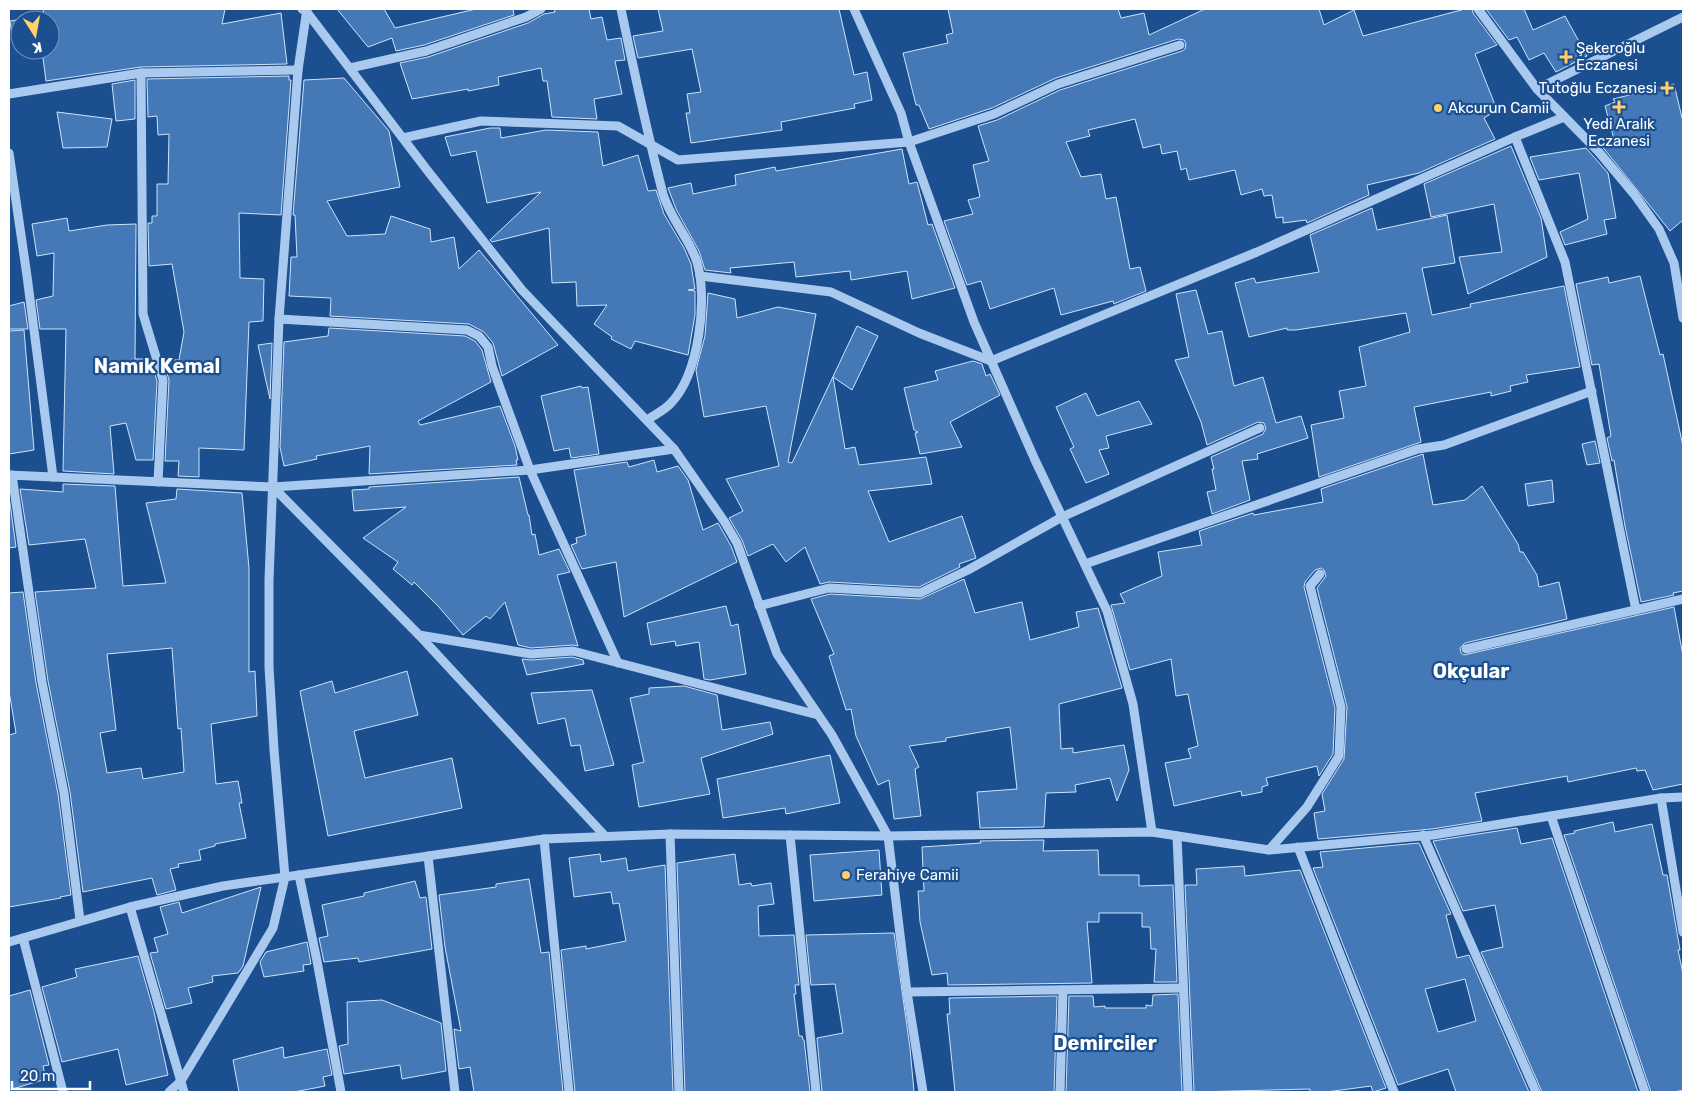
<svg xmlns="http://www.w3.org/2000/svg" width="1692" height="1101" font-family="Rubik,sans-serif">
  <style>
    .building { fill: #4478b7; stroke: #cfe3fa; fill-rule: evenodd }
    .lines { fill: none; stroke-linecap: round; stroke-linejoin: round }
    .minor { stroke: #a9c9ee; stroke-width: 9 }
    .poi-dot { fill: #ffd166; stroke: #1b4f8f; stroke-width: 2 }
    .labels { text-anchor: middle; dominant-baseline: central; stroke-width: 4.5; stroke-linejoin: round; paint-order: stroke }
    .poi-label { font-size: 15px; fill: #fff; stroke: #1b4f8f; text-anchor: start }
    .district-label { font-size: 20px; font-weight: bold; fill: #fff; stroke: #1b4f8f }
  </style>
  <rect width="100%" height="100%" fill="#1b4f8f"/>
  <g class="building">
    <path d="M43 9H225L222 24 281 13 287 64 141 67 46 81 42 50H50V20H20V42L13 43 10 21 44 16Z"/>
    <path d="M337 9H384L395 28 476 9H513L514 15 424 45 396 51 392 38 368 47Z"/>
    <path d="M554 9H589L591 19 602 17 607 40 621 38 625 60 615 61 622 94 594 99 597 119 552 117 547 81H543L541 68 498 77 499 85 468 91V89L412 99 400 63 428 57 528 23 544 14 555 12Z"/>
    <path d="M658 9H839L854 75 867 72 872 100 854 104 855 108 781 122 782 130 691 143 686 113H690L687 94 701 92 692 49 638 58 633 36 663 31Z"/>
    <path d="M948 9H1118L1121 18 1144 13 1149 35 1205 9H1319L1324 25 1354 10 1363 36 1465 9H1472L1473 13 1497 45 1475 54 1497 110 1484 118 1495 139 1419 173 1367 185 1369 195 1307 223 1306 220 1283 223V217L1276 218 1272 195 1264 196 1262 189 1241 195 1235 170 1189 180 1186 168 1181 170 1177 151 1162 154 1160 144 1143 148 1135 119 1088 130 1090 136 1066 142 1081 177 1101 174 1106 199 1116 197 1130 269 1140 267 1146 291 1116 303 1114 304 1113 301 1061 315 1054 288 990 309 981 281 967 285 944 221 973 214 968 200 980 197 973 165 989 161 978 126 997 120 1060 90 1182 51 1185 49 1186 44 1184 40 1178 39 1056 78 992 108 929 129 919 105H916L903 53 948 43 946 35 953 33Z"/>
    <path d="M1486 9H1524L1533 30 1565 16 1587 56 1556 72 1544 53 1529 60 1517 37 1509 40Z"/>
    <path d="M289 76V80H291L281 215 239 213 240 278 264 279 263 321 249 322 244 450 199 448V477L178 476 179 461H165L169 380 163 360H179L184 332 172 264 149 266 148 223H152V216H157V184H168L169 134 158 135 157 116 148 117 147 79Z"/>
    <path d="M344 78 389 131 400 187 327 201 347 236 385 234 391 216 430 229 431 242 454 237 459 269 479 250 558 345 502 376 493 343 484 332 469 324 330 316 331 298 289 296 291 257H297L295 215H293L304 80Z"/>
    <path d="M135 80V119L116 121 112 84Z"/>
    <path d="M1674 84 1683 122V220L1670 231 1601 145 1615 143 1605 106 1615 102 1613 99Z"/>
    <path d="M57 112 112 119 107 147 63 148Z"/>
    <path d="M490 128H500L501 138 546 130 598 132 603 166 638 155 648 191 656 190 664 214 684 248 691 264 695 289 688 290 695 291V315L688 355 635 341 631 349 611 339 612 337 594 324 607 305 577 306 576 282 552 283 549 228 492 242 490 240 541 192 487 203 476 151 451 156 445 137Z"/>
    <path d="M1511 146 1541 218 1547 257 1468 294 1459 257 1502 252 1494 204 1431 217 1424 184Z"/>
    <path d="M1586 148 1608 173 1616 218 1604 220 1607 234 1565 245 1560 232 1588 219 1579 173 1539 180 1530 157Z"/>
    <path d="M902 149 909 184 917 182 928 225 932 224 955 288 912 299 907 271 851 280 850 271 796 277 794 262 730 268 731 273 705 270 699 251 676 209 668 188 691 183 693 194 736 185 735 175 775 167 776 171Z"/>
    <path d="M1372 208 1377 230 1447 215 1455 263 1422 268 1432 315 1471 307 1470 304 1564 286 1580 367 1526 375 1528 382 1510 386 1511 391 1491 396V392L1414 407 1421 442 1319 477 1311 425 1344 418 1339 391 1366 386 1359 347 1410 332 1406 313 1296 330H1287V328L1249 337 1235 283 1254 278 1256 283 1319 272 1310 235Z"/>
    <path d="M67 218 69 231 107 225 136 224 135 359H150L157 381 153 460H136L126 423 110 426 114 474 63 471 66 329H40L36 300 53 296 54 253 37 256 32 224Z"/>
    <path d="M1640 276 1660 355 1663 354 1683 446V591L1673 593 1674 595 1641 602 1625 526 1614 460 1612 461 1607 438 1611 436 1599 364 1592 365 1576 284 1608 277 1609 283Z"/>
    <path d="M1196 290 1208 334 1222 331 1234 386 1263 377 1276 423 1301 416 1308 438 1257 454 1258 459 1242 461 1250 500 1212 514 1207 492 1216 490 1212 469H1214L1211 457 1263 434 1266 428 1264 423 1258 422 1207 445 1201 422 1175 360 1189 357 1176 294Z"/>
    <path d="M708 293 735 299 737 318 778 307 816 314 788 462 792 463 857 326 878 336 852 390 833 377 845 449 855 447 859 465 926 457 932 484 868 491 889 542 962 516 976 558 959 564 960 567 919 587 829 582 820 584 805 547 786 562 773 544 748 556 742 540 729 518 743 511 726 479 779 466 766 406 704 417 696 370 705 336Z"/>
    <path d="M24 302 28 329H9V306Z"/>
    <path d="M329 328 465 336 475 341 482 350 491 382 418 421 420 425 500 406 515 446 518 460H516L517 465 369 474 370 446 316 456 317 459 284 466 280 447 284 342 328 336Z"/>
    <path d="M24 330 34 450 9 454V331Z"/>
    <path d="M272 343 270 399 258 345Z"/>
    <path d="M973 361 982 364 986 376 990 374 1000 395 950 422 962 447 920 454 915 433 918 432 914 430 904 388 938 380 935 371Z"/>
    <path d="M581 386 582 388 588 387 599 454 571 458 569 448 554 451 541 396Z"/>
    <path d="M1086 393 1097 416 1139 401 1152 424 1106 436 1109 448 1099 450 1109 474 1086 483 1070 449 1074 447 1056 407Z"/>
    <path d="M1595 441 1600 463 1587 465 1582 444Z"/>
    <path d="M1423 454 1433 505 1465 500 1482 486 1518 544 1520 552H1523L1537 575 1539 587 1559 582 1567 619 1465 643 1460 648 1461 653 1464 655 1674 607 1683 656V784L1653 790 1645 770 1637 771 1636 768 1568 782 1567 776 1475 793 1482 821 1432 829 1318 839 1314 813 1325 811 1322 794 1344 759 1347 707 1317 588 1326 576 1324 570 1321 568 1315 570 1305 582 1304 587 1335 708 1333 754 1319 776 1317 766 1266 778 1268 785 1262 787V792L1242 796 1241 791 1174 806 1165 763 1191 758 1188 749 1198 746 1188 694 1176 696 1171 659 1130 670 1111 605 1125 603 1120 594 1162 576 1158 552 1202 545 1199 531 1253 513 1254 515 1323 502 1321 489Z"/>
    <path d="M654 460 657 472 678 466 688 480 703 530 718 523 731 546 737 562 624 617 616 562 582 569 571 545 577 543 576 538 586 535 574 470 627 462 629 467Z"/>
    <path d="M519 477 528 515H529L532 535 535 534 539 555 559 549 570 572 557 575 578 646 573 645 531 648 518 645 505 602 490 619 486 616 463 635 438 606 414 582 412 585 393 569 398 562 363 538 406 507 354 511 352 490 369 489V487Z"/>
    <path d="M1552 480 1554 502 1528 506 1525 484Z"/>
    <path d="M63 484 115 486 123 586 166 583 146 503 176 499 177 489 242 493 249 568V672L255 671 257 716 211 724 216 784 238 781 242 803H239L246 838 215 844V846L199 850 201 860 178 864 179 867 170 869 176 890 157 895 152 878 83 892 70 792 48 681 35 592 96 588 85 539 29 545 20 489 63 492ZM172 648 178 729 181 728 184 772 143 779 141 768 107 773 100 733 116 730 107 654Z"/>
    <path d="M9 496 16 547 9 548Z"/>
    <path d="M964 579 975 613 1022 602 1030 640 1079 627 1076 612 1098 608 1122 688 1059 704 1061 749 1073 748V753L1124 745 1129 770 1117 801 1110 778 1075 785 1076 792 1046 793 1044 827 980 828 977 792 1017 789 1010 727 946 738V741L909 746 919 767 915 769 921 816 894 819 889 780 878 785 856 736 851 709 846 710 829 656 834 654 811 599 830 594 920 599Z"/>
    <path d="M23 592 36 683 58 794 71 895 60 897 61 898 9 907V735L16 733 9 691V593Z"/>
    <path d="M726 606 731 626 738 624 746 674 710 680 704 679 699 642 676 646 675 641 651 645 647 623Z"/>
    <path d="M572 657 583 660 584 664 527 675 522 659 531 660Z"/>
    <path d="M407 671 418 715 354 731 365 778 452 758 462 808 328 836 300 691 332 681 335 693Z"/>
    <path d="M684 686 717 695 722 730 770 722 773 734 701 758 710 794 639 807 632 765 644 762 630 698 649 694V688Z"/>
    <path d="M592 690 614 765 585 771 580 745 571 746 565 718 538 724 531 693Z"/>
    <path d="M830 755 840 803 786 814 785 808 723 818 717 779Z"/>
    <path d="M1613 822 1615 832 1652 824 1663 875H1667L1680 950H1678L1683 974V1090L1674 1092H1651L1564 835 1575 833 1574 831Z"/>
    <path d="M1517 828 1521 844 1552 838 1638 1092H1542L1481 952 1503 947 1495 905 1463 911 1433 841Z"/>
    <path d="M1044 840 1043 851 1098 850 1099 875H1139V886L1173 885 1177 982H1154L1156 949H1151L1150 927H1142V913H1099V922H1087L1092 983 948 985 947 973 932 975 920 922 918 891H924L922 847 981 843 980 841Z"/>
    <path d="M1419 843 1451 914 1446 915 1457 958 1469 955 1529 1092H1456L1448 1069 1398 1085 1313 868 1323 867 1320 852ZM1465 979 1476 1021 1438 1032 1425 989Z"/>
    <path d="M879 850 882 895 814 901 810 855Z"/>
    <path d="M600 854 601 862 626 858 628 871 665 865 673 1092H575L561 950 586 946V949L626 941 619 903 613 904 611 892 574 897 569 858Z"/>
    <path d="M735 854 739 885 751 883 752 886 771 883 774 904 758 906 759 936 794 935 799 985H795L796 994H794L799 1036H802L803 1040H804L810 1092H685L677 863Z"/>
    <path d="M1244 866 1245 876 1300 870 1386 1088 1373 1092 1371 1086 1326 1092H1310V1089L1194 1092 1185 885H1197L1196 869Z"/>
    <path d="M529 879 541 953 549 952 563 1092H474L470 1067 459 1069 454 1029 461 1031 445 947 439 895 496 887V884Z"/>
    <path d="M415 881 420 898 426 897 432 949 359 962 358 958 324 962 319 938 328 936 322 905 364 896V893Z"/>
    <path d="M261 887 243 966 238 973 212 976 213 982 188 988 192 1003 166 1009 150 953 158 952 154 938 168 934 160 907 179 902 182 913Z"/>
    <path d="M894 933 910 1048 914 1092H822L817 1038 843 1033 835 984 811 985 806 935Z"/>
    <path d="M307 942 311 964 303 965 304 971 264 977 260 962 266 952Z"/>
    <path d="M138 956 154 1012 168 1075 126 1085 118 1049 62 1062 42 987 77 977 75 969Z"/>
    <path d="M30 990 49 1065 43 1066 46 1079 9 1090V996Z"/>
    <path d="M1178 994 1182 1092H1066L1069 996H1093L1094 1007 1105 1006V1008H1146V1005L1152 1006 1153 995Z"/>
    <path d="M1057 996 1054 1092H955L947 1014H950L949 998Z"/>
    <path d="M382 1000 441 1023 446 1071 402 1079 400 1065 344 1074 339 1046 348 1044 347 1002Z"/>
    <path d="M283 1047 284 1058 327 1049 332 1075 323 1077 325 1086 294 1092H239L233 1060Z"/>
  </g>
  <g class="lines">
    <g class="minor">
      <path d="M302 9 306 11 427 170 522 290 674 449 724 521 737 543 777 654 832 735 888 836 907 992 923 1092"/>
      <path d="M621 9C634 71 647 133 663 194 670 218 689 238 697 262 708 299 699 374 671 403 665 410 654 415 647 420"/>
      <path d="M854 9 901 113 909 142 974 322 1035 460 1107 611 1133 704 1152 832"/>
      <path d="M1478 9 1537 89 1598 151 1634 194 1659 229 1674 263 1683 318"/>
      <path d="M350 68 426 51 526 17 541 9"/>
      <path d="M141 73 143 314 163 380 158 482"/>
      <path d="M1537 89 1683 17"/>
      <path d="M9 94 141 73 298 70"/>
      <path d="M1515 137 1565 262 1636 610"/>
      <path d="M403 138 481 121 618 126 678 160 909 142 994 114 1058 84 1180 45"/>
      <path d="M9 153 27 276 53 477"/>
      <path d="M700 276 831 292 919 333 991 361 1257 252 1515 137 1564 117"/>
      <path d="M279 319 467 330 479 336 488 347 492 366 530 470 618 663"/>
      <path d="M9 475 273 487 530 470 674 449"/>
      <path d="M12 475 42 682 64 793 80 920"/>
      <path d="M273 487 419 635 605 836"/>
      <path d="M1085 564 1418 449 1444 445 1592 391"/>
      <path d="M759 606 829 588 920 593 968 570 1062 517 1260 428"/>
      <path d="M419 635 531 654 573 651 818 715"/>
      <path d="M1466 649 1683 599"/>
      <path d="M1661 798 1683 932"/>
      <path d="M1551 816 1645 1092"/>
      <path d="M670 834 679 1092"/>
      <path d="M790 835 816 1092"/>
      <path d="M1423 835 1536 1092"/>
      <path d="M1177 836 1188 1092"/>
      <path d="M544 839 569 1092"/>
      <path d="M1298 847 1394 1092"/>
      <path d="M1269 850 1307 807 1339 756 1341 707 1310 586 1320 574"/>
      <path d="M428 856 455 1092"/>
      <path d="M299 875 317 961 341 1092"/>
      <path d="M130 907 184 1092"/>
      <path d="M23 938 63 1092"/>
      <path d="M9 942 130 907 223 886 544 839 670 834 888 836 1152 832 1269 850 1433 835 1661 798 1683 797"/>
      <path d="M907 992 1183 988"/>
      <path d="M169 1092 181 1081 273 928 285 877 274 750 269 667V580L279 319 298 70 307 9"/>
      <path d="M1060 1092 1063 990"/>
    </g>
  </g>
  <g class="poi-dot">
    <path d="M1563.5 49.5h5v5h5v5h-5v5h-5v-5h-5v-5h5z"/>
    <path d="M1664.5 80.5h5v5h5v5h-5v5h-5v-5h-5v-5h5z"/>
    <path d="M1616.5 99.5h5v5h5v5h-5v5h-5v-5h-5v-5h5z"/>
    <circle cx="1438" cy="108" r="5"/>
    <circle cx="846" cy="875" r="5"/>
  </g>
  <g class="labels">
    <g class="poi-label">
      <text x="1576" y="48">Şekeroğlu<tspan x="1576" dy="17">Eczanesi</tspan></text>
      <text x="1657" y="88" text-anchor="end">Tutoğlu Eczanesi</text>
      <text x="1448" y="108">Akcurun Camii</text>
      <text x="1619" y="124" text-anchor="middle">Yedi Aralık<tspan x="1619" dy="17">Eczanesi</tspan></text>
      <text x="856" y="875">Ferahiye Camii</text>
    </g>
    <g class="district-label">
      <text x="157" y="366">Namık Kemal</text>
      <text x="1471" y="671">Okçular</text>
      <text x="1105" y="1043">Demirciler</text>
    </g>
  </g>
  <rect width="1692" height="1101" fill="none" stroke="#ffffff" stroke-width="20"/>
  <g transform="translate(35 35) rotate(169)"><circle r="24" fill="#1b4f8f" stroke="#7695bc"/>
  <path d="M0-4L9 19L0 12L-9 19Z" fill="#ffd166"/>
  <text y="-8" font-size="14" font-weight="bold" text-anchor="middle" fill="#ffffff">K</text>
  </g>
  <path d="M12 1081v8h78v-8" fill="none" stroke="#ffffff" stroke-width="2.5"/>
  <text x="20" y="1081" font-size="15" fill="#ffffff" stroke="#1b4f8f" stroke-width="4" paint-order="stroke">20 m</text>
</svg>
